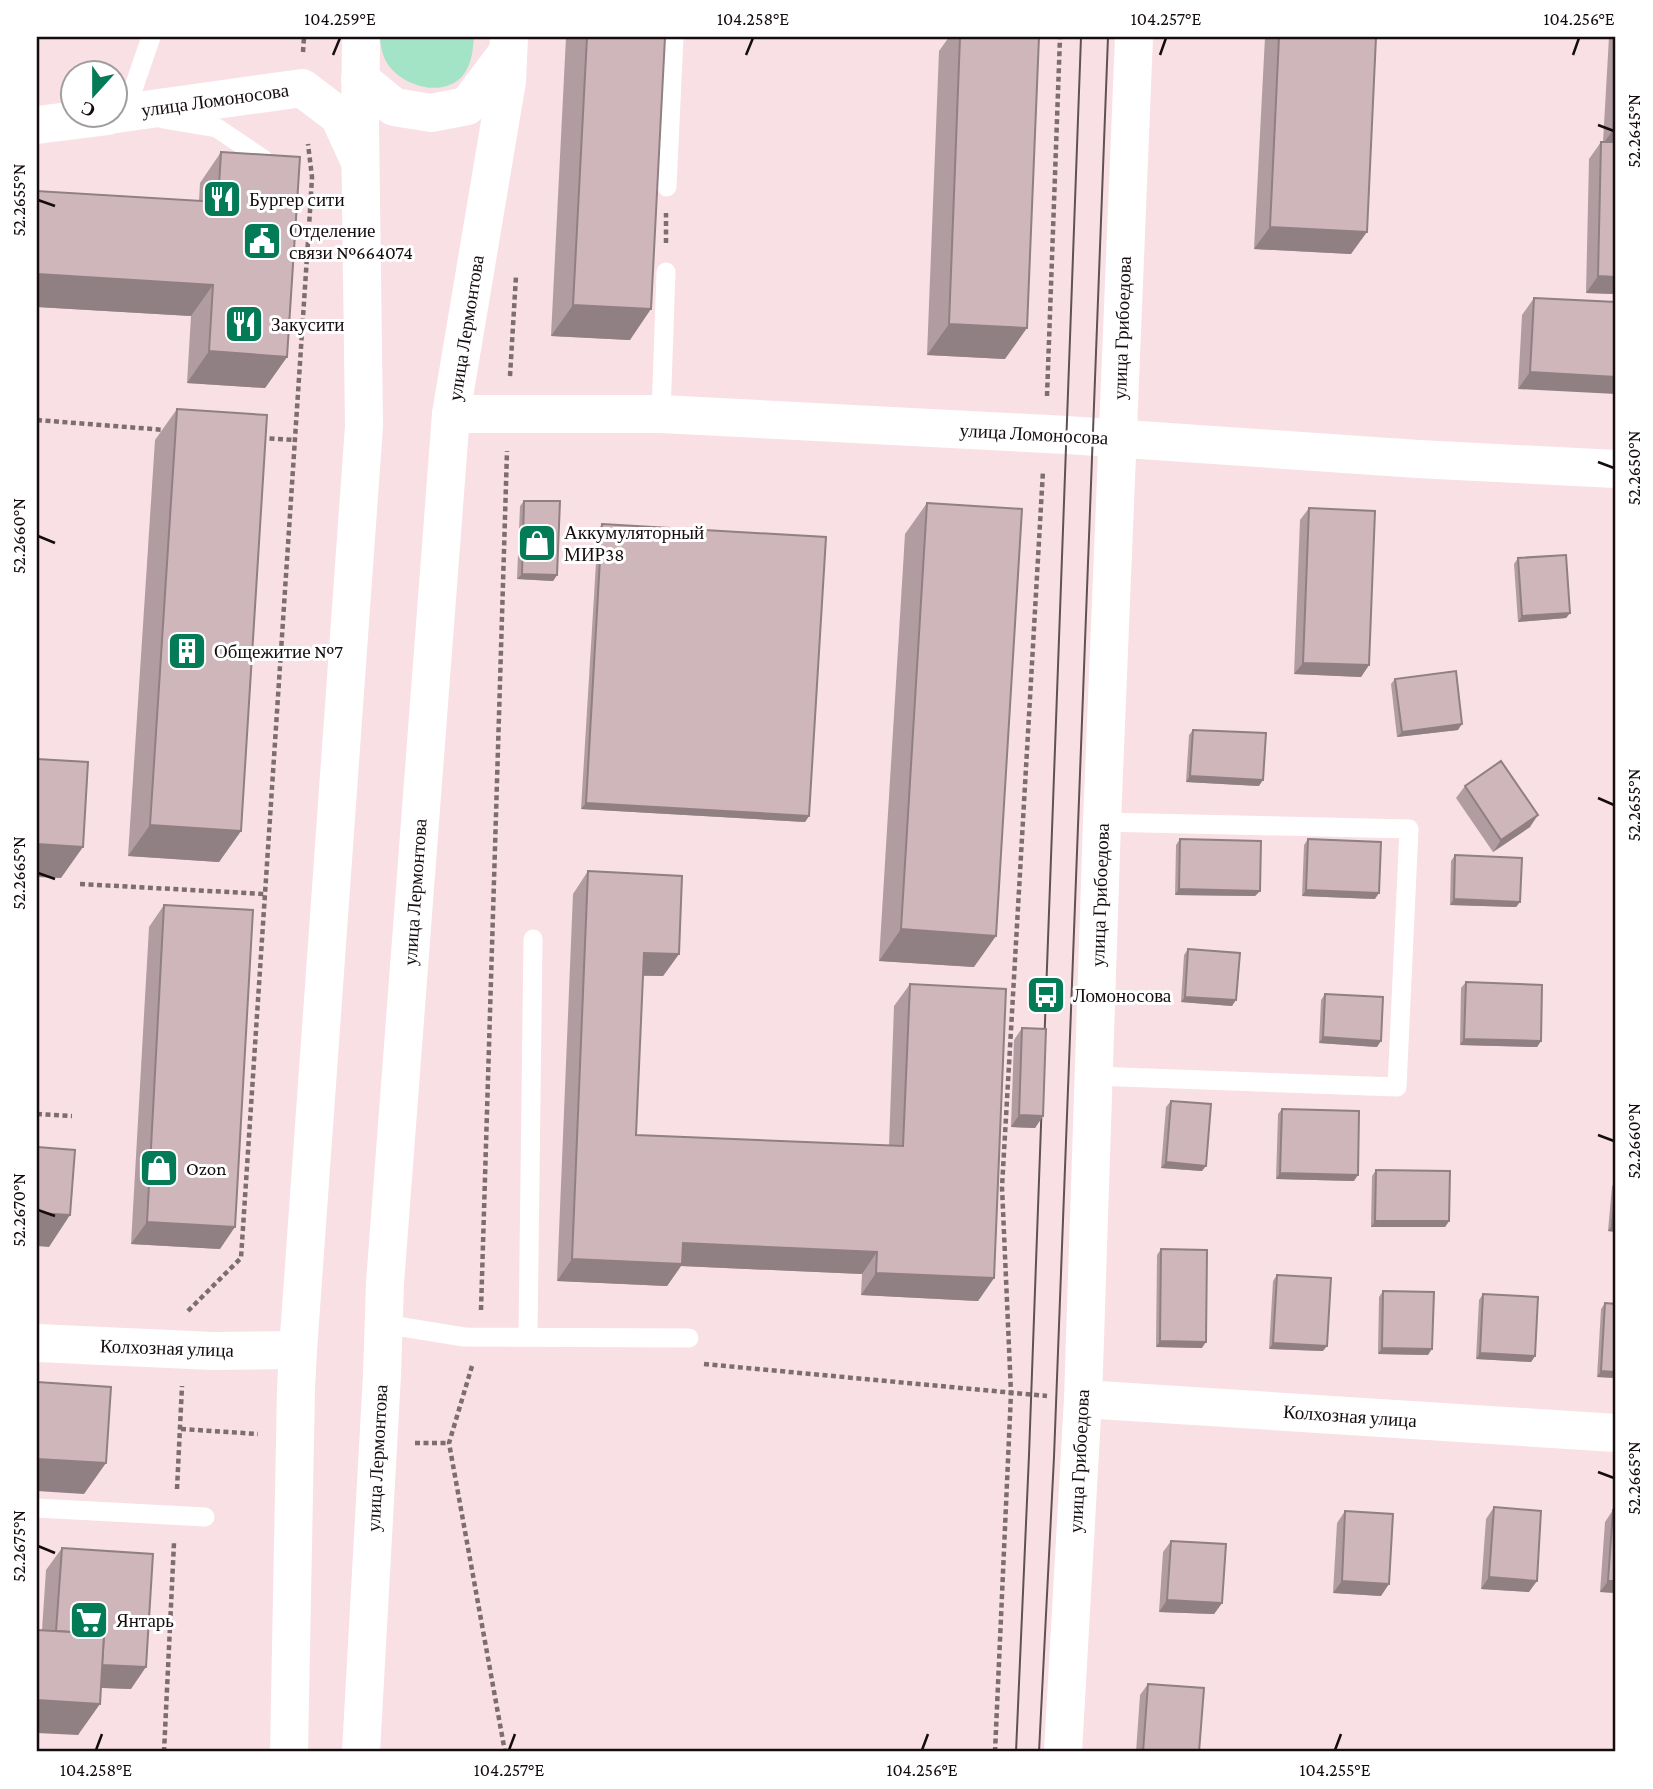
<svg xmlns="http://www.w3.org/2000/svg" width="1653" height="1789" font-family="'Crimson Pro',serif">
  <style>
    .green { fill: #a3e4c7 }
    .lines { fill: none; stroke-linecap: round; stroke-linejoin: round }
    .path { stroke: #7c6d70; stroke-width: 4.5; stroke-dasharray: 5 3.5; stroke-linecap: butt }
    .lane { stroke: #fff; stroke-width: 19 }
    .street { stroke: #fff; stroke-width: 38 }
    .secondary { stroke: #fff; stroke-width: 38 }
    .tram { stroke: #5f5154; stroke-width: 2 }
    .wall { fill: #b19da1 }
    .shaded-wall { fill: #907f83 }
    .building { fill: #ceb6bb; stroke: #907f83; stroke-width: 2 }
    .ticks { fill: none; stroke: #140c0e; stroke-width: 2.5 }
    .labels { text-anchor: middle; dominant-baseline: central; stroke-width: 6; stroke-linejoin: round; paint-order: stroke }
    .street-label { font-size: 19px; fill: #140c0e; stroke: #fff }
    .poi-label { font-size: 19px; fill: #140c0e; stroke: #fff; text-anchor: start }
    .neatline { fill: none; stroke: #140c0e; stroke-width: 2.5 }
    .ticks-label { font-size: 18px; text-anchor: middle; fill: #140c0e }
  </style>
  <rect width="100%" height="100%" fill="#f9e0e5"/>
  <path class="green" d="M380 37H474C473 49 472 63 464 74 445 99 402 87 387 63 383 57 380 44 380 37Z"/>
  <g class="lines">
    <g class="path">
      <path d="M303 52 304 37"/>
      <path d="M666 243V213"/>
      <path d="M510 376 516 276"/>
      <path d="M1047 396 1060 37"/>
      <path d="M37 420 165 430"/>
      <path d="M261 438 295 440"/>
      <path d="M80 884 265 894"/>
      <path d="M37 1114 72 1116"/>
      <path d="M481 1310 507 451"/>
      <path d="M188 1311 241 1258 310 211 312 177 308 144"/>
      <path d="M704 1364 1047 1396"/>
      <path d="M472 1366 449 1443 505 1752"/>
      <path d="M181 1429 258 1434"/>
      <path d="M415 1443H449"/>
      <path d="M177 1489 182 1386"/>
      <path d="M164 1752 174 1543"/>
      <path d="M995 1752 1011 1393 1002 1187 1043 471"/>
    </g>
    <g class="lane">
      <path d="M130 114 125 113 151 37"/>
      <path d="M163 119 217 128 263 159"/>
      <path d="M667 187 674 37"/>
      <path d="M661 414 666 272"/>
      <path d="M1094 1076 1397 1087 1409 829 1102 822"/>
      <path d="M384 1324 464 1337 689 1338"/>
      <path d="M528 1336 533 939"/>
      <path d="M37 1508 205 1517"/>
    </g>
    <g class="street">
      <path d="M116 114 302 88 339 116 360 162"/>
      <path d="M37 125 108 116"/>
      <path d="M451 414H661L1067 435 1418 459 1616 469"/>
      <path d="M37 1343 213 1351 298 1350"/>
      <path d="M1083 1399 1616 1433"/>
      <path d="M1063 1752 1083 1399 1102 822 1134 37"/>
    </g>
    <g class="secondary">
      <path d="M360 79 394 107 431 113 467 106 508 52"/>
      <path d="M289 1752 296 1389 298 1350 364 426 360 126 361 37"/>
      <path d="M361 1752 382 1375 385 1283 451 414 507 81 509 37"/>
    </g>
    <g class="tram">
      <path d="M1044 1049 1081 37"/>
      <path d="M1016 1752 1029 1455 1042 1098"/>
      <path d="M1039 1752 1054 1457 1108 37"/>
    </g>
  </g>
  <g class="wall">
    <path d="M566 37H665L630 340 551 336Z"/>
    <path d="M949 37H1039L1005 359 927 355 939 51Z"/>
    <path d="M1265 37H1376L1351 254 1254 249Z"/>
    <path d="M1609 37H1616V294L1586 293 1589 159 1601 142H1603Z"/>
    <path d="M221 152 287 357 265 388 187 383 191 316 37 307V191L199 201 200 183Z"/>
    <path d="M1534 298 1616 302 1518 389 1522 315Z"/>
    <path d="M177 409 241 831 219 862 128 856 155 440Z"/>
    <path d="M524 501 557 575 553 581 517 579 520 506Z"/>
    <path d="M927 503 974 967 879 961 905 534Z"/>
    <path d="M1309 508 1369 665 1361 677 1294 674 1300 520Z"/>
    <path d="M602 524 809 816 805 822 581 809 598 530Z"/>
    <path d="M1518 558 1570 613 1566 618 1518 622 1514 564Z"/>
    <path d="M1395 679 1458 730 1397 737 1391 684Z"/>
    <path d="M1193 730 1259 786 1186 782 1189 735Z"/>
    <path d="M1465 786 1530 827 1493 852 1456 798Z"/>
    <path d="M1180 839 1260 891 1255 896 1175 895 1176 845Z"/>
    <path d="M1308 839 1375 899 1302 896 1304 845Z"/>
    <path d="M1455 855 1520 902 1516 907 1450 905 1451 861Z"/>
    <path d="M588 871 679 954 663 976H643L636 1135 889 1146 894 1006 910 984 994 1278 978 1301 861 1295 862 1274 681 1266 667 1286 557 1281 573 894Z"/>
    <path d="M164 905 220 1249 131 1244 149 927Z"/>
    <path d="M1188 949 1232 1006 1181 1002 1184 955Z"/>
    <path d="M1466 982 1541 1041 1537 1047 1460 1045 1461 988Z"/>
    <path d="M1325 994 1377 1047 1319 1043 1321 1000Z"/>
    <path d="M1022 1028 1043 1116 1035 1128 1011 1127 1014 1040Z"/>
    <path d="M1171 1101 1202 1171 1161 1168 1166 1107Z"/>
    <path d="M1282 1109 1354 1181 1276 1179 1278 1114Z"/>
    <path d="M1376 1170 1449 1221 1445 1227H1371L1372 1176Z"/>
    <path d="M1616 1180V1232L1608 1231 1612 1186Z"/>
    <path d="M1161 1249 1202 1348 1156 1347 1157 1255Z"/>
    <path d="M1277 1275 1323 1351 1269 1349 1273 1281Z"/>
    <path d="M1383 1291 1428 1355 1378 1354 1379 1297Z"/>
    <path d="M1483 1294 1535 1356 1531 1362 1476 1359 1479 1300Z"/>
    <path d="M1605 1303 1616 1378 1597 1377 1601 1309Z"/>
    <path d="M1494 1507 1529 1592 1481 1589 1486 1519Z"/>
    <path d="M1613 1510 1616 1593 1600 1592 1605 1522Z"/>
    <path d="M1345 1511 1381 1596 1333 1593 1337 1523Z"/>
    <path d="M1171 1541 1222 1603 1214 1614 1159 1612 1163 1552Z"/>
    <path d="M62 1548 131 1689 101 1688 78 1735 42 1630 46 1570Z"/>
    <path d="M1148 1684 1199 1752H1136L1140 1695Z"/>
  </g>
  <g class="shaded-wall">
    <path d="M1616 126V145L1603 144Z"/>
    <path d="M1270 227 1367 232 1351 254 1254 249Z"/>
    <path d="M37 274 213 285 191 316 37 307Z"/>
    <path d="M1598 276 1616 277V294L1586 293Z"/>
    <path d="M573 305 651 309 630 340 551 336Z"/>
    <path d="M949 324 1027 328 1005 359 927 355Z"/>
    <path d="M209 351 287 357 265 388 187 383Z"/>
    <path d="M1530 372 1616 377V394L1518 389Z"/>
    <path d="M522 574 557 575 553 581 517 579Z"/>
    <path d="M1570 613 1566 618 1518 622 1522 616Z"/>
    <path d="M1303 663 1369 665 1361 677 1294 674Z"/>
    <path d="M1462 724 1458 730 1397 737 1402 732Z"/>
    <path d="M1190 776 1263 780 1259 786 1186 782Z"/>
    <path d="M586 803 809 816 805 822 581 809Z"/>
    <path d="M1538 815 1530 827 1493 852 1501 840Z"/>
    <path d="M150 825 241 831 219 862 128 856Z"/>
    <path d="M37 844 83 847 61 878 37 877Z"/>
    <path d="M1179 889 1260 891 1255 896 1175 895Z"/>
    <path d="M1306 890 1379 893 1375 899 1302 896Z"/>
    <path d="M1454 899 1520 902 1516 907 1450 905Z"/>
    <path d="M901 929 996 936 974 967 879 961Z"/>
    <path d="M644 953 679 954 663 976 629 975Z"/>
    <path d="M1185 997 1236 1000 1232 1006 1181 1002Z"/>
    <path d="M1323 1037 1381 1041 1377 1047 1319 1043Z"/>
    <path d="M1464 1039 1541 1041 1537 1047 1460 1045Z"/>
    <path d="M1019 1115 1043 1116 1035 1128 1011 1127Z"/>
    <path d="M1166 1162 1206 1166 1202 1171 1161 1168Z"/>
    <path d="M1280 1173 1358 1175 1354 1181 1276 1179Z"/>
    <path d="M37 1213 70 1215 49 1247 37 1246Z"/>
    <path d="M1375 1221H1449L1445 1227H1371Z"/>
    <path d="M147 1222 235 1227 220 1249 131 1244Z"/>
    <path d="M1612 1225 1616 1226V1232L1608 1231Z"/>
    <path d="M683 1243 877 1252 862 1274 681 1266 667 1286 557 1281 572 1259Z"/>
    <path d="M876 1273 994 1278 978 1301 861 1295Z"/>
    <path d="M1160 1341 1206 1342 1202 1348 1156 1347Z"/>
    <path d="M1273 1343 1327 1346 1323 1351 1269 1349Z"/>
    <path d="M1382 1348 1432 1349 1428 1355 1378 1354Z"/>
    <path d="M1480 1353 1535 1356 1531 1362 1476 1359Z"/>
    <path d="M1601 1371 1616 1372V1378L1597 1377Z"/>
    <path d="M37 1459 106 1463 84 1494 37 1491Z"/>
    <path d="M1489 1577 1537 1581 1529 1592 1481 1589Z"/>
    <path d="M1342 1581 1389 1584 1381 1596 1333 1593Z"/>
    <path d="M1608 1581H1616V1593L1600 1592Z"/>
    <path d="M1167 1600 1222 1603 1214 1614 1159 1612Z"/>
    <path d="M97 1664 146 1667 131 1689 81 1687Z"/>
    <path d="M37 1700 100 1704 78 1735 37 1733Z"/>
  </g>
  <g class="building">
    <path d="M587 37H665L651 309 573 305Z"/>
    <path d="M960 37H1039L1027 328 949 324Z"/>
    <path d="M1279 37H1376L1367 232 1270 227Z"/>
    <path d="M1601 142H1616V277L1598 276Z"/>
    <path d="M221 152 300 157 287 357 209 351 213 285 37 274V191L218 202Z"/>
    <path d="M1534 298 1616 302V377L1530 372Z"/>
    <path d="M177 409 267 415 241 831 150 825Z"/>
    <path d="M524 501H560L557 575 522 574Z"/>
    <path d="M927 503 1022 509 996 936 901 929Z"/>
    <path d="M1309 508 1375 511 1369 665 1303 663Z"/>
    <path d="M602 524 826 537 809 816 586 803Z"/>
    <path d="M1566 555 1570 613 1522 616 1518 558Z"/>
    <path d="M1456 671 1462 724 1402 732 1395 679Z"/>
    <path d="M1193 730 1266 733 1263 780 1190 776Z"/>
    <path d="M37 759 88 762 83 847 37 844Z"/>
    <path d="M1501 761 1538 815 1501 840 1465 786Z"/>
    <path d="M1180 839 1261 841 1260 891 1179 889Z"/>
    <path d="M1308 839 1381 842 1379 893 1306 890Z"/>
    <path d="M1455 855 1522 858 1520 902 1454 899Z"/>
    <path d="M588 871 682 876 679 954 644 953 636 1135 903 1146 910 984 1006 989 994 1278 876 1273 877 1252 683 1243 682 1264 572 1259Z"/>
    <path d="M164 905 253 910 235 1227 147 1222Z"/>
    <path d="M1188 949 1240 953 1236 1000 1185 997Z"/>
    <path d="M1466 982 1542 985 1541 1041 1464 1039Z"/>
    <path d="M1325 994 1383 997 1381 1041 1323 1037Z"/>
    <path d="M1022 1028 1046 1029 1043 1116 1019 1115Z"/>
    <path d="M1171 1101 1211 1104 1206 1166 1166 1162Z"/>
    <path d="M1282 1109 1359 1111 1358 1175 1280 1173Z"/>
    <path d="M37 1147 75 1150 70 1215 37 1213Z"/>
    <path d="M1376 1170 1450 1171 1449 1221H1375Z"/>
    <path d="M1616 1180V1226L1612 1225Z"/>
    <path d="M1161 1249 1207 1250 1206 1342 1160 1341Z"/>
    <path d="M1277 1275 1331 1278 1327 1346 1273 1343Z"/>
    <path d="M1383 1291 1434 1292 1432 1349 1382 1348Z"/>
    <path d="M1483 1294 1538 1297 1535 1356 1480 1353Z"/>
    <path d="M1605 1303 1616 1304V1372L1601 1371Z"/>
    <path d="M37 1382 111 1387 106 1463 37 1459Z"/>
    <path d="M1494 1507 1541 1511 1537 1581 1489 1577Z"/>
    <path d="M1613 1510 1616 1511V1581H1608Z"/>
    <path d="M1345 1511 1393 1514 1389 1584 1342 1581Z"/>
    <path d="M1171 1541 1226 1544 1222 1603 1167 1600Z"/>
    <path d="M62 1548 153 1554 146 1667 102 1665 104 1634 56 1631Z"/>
    <path d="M37 1630 104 1634 100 1704 37 1700Z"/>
    <path d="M1148 1684 1204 1688 1199 1752H1143Z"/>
  </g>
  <path class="ticks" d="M333 55 340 38M746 55 753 38M1160 55 1166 38M1573 55 1579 38M1598 125 1614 131M38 200 55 206M1598 462 1614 468M38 536 55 543M1598 798 1614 805M38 873 55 879M1598 1135 1614 1141M38 1210 55 1216M1598 1472 1614 1478M38 1546 55 1553M96 1750 102 1734M509 1750 515 1734M922 1750 928 1734M1335 1750 1341 1734"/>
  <defs>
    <g id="restaurant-square" transform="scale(2.0125)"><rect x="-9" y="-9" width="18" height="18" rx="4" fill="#037b57" stroke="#fff"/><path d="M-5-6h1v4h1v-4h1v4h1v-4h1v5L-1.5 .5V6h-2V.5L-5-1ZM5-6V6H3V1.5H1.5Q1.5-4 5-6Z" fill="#fff"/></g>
    <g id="civic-square" transform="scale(2.0125)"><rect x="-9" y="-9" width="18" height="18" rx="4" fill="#037b57" stroke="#fff"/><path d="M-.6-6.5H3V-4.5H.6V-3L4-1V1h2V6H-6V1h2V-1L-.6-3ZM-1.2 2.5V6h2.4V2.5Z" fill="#fff"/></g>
    <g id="shop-square" transform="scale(2.0125)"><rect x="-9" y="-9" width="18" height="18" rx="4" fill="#037b57" stroke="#fff"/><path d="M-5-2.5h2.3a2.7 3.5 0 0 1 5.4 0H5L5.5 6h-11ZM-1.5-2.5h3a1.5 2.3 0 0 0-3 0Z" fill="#fff"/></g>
    <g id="building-square" transform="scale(2.0125)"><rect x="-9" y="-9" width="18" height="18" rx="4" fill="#037b57" stroke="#fff"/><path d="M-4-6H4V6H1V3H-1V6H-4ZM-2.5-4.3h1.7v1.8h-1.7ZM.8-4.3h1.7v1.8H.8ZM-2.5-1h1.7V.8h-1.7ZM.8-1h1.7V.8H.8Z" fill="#fff"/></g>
    <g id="bus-square" transform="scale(2.0125)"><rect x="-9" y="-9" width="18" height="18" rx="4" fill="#037b57" stroke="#fff"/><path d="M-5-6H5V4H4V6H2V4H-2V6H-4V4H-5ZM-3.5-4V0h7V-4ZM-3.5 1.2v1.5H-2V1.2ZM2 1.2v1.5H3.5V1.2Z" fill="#fff"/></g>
    <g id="supermarket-square" transform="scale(2.0125)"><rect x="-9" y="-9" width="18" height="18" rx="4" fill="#037b57" stroke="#fff"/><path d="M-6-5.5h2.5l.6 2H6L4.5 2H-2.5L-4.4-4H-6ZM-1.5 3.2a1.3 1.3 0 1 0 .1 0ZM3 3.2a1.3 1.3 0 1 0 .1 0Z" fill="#fff"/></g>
  </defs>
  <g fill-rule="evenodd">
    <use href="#restaurant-square" x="222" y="199"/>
    <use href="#civic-square" x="262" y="241"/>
    <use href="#restaurant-square" x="244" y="324"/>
    <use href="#shop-square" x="537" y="543"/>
    <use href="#building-square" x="187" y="651"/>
    <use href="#bus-square" x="1046" y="995"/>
    <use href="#shop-square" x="159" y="1168"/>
    <use href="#supermarket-square" x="89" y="1620"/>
  </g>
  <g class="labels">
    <g class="street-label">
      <text transform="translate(215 100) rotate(-8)">улица Ломоносова</text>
      <text transform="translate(466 328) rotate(-81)">улица Лермонтова</text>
      <text transform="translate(1122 328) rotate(-88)">улица Грибоедова</text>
      <text transform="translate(1034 434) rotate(3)">улица Ломоносова</text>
      <text transform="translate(415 892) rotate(-86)">улица Лермонтова</text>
      <text transform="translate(1100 895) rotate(-88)">улица Грибоедова</text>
      <text transform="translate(167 1348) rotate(2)">Колхозная улица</text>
      <text transform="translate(1350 1416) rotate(4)">Колхозная улица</text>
      <text transform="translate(377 1458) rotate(-87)">улица Лермонтова</text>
      <text transform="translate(1079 1461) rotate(-87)">улица Грибоедова</text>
    </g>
    <g class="poi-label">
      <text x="249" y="199">Бургер сити</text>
      <text x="289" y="230">Отделение<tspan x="289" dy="22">связи №664074</tspan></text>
      <text x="271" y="324">Закусити</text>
      <text x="564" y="532">Аккумуляторный<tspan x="564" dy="22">МИР38</tspan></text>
      <text x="214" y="651">Общежитие №7</text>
      <text x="1073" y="995">Ломоносова</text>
      <text x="186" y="1168">Ozon</text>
      <text x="116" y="1620">Янтарь</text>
    </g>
  </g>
  <rect width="1653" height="1789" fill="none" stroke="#ffffff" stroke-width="77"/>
  <g transform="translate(94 94) rotate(201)"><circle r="33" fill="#ffffff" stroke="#a19e9f" stroke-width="2"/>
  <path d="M0-5L12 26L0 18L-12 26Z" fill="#037b57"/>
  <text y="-10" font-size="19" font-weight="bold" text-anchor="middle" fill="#140c0e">С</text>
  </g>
  <rect x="38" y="38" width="1576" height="1712" class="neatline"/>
  <g class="ticks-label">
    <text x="340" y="25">104.259°E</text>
    <text x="753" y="25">104.258°E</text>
    <text x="1166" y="25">104.257°E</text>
    <text x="1579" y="25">104.256°E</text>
    <text transform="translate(1634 131) rotate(-90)" y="6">52.2645°N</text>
    <text transform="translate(19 200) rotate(-90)" y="6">52.2655°N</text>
    <text transform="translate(1634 468) rotate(-90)" y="6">52.2650°N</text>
    <text transform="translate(19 536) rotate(-90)" y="6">52.2660°N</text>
    <text transform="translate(1634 805) rotate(-90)" y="6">52.2655°N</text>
    <text transform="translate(19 873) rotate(-90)" y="6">52.2665°N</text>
    <text transform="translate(1634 1141) rotate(-90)" y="6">52.2660°N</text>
    <text transform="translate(19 1210) rotate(-90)" y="6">52.2670°N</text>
    <text transform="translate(1634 1478) rotate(-90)" y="6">52.2665°N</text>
    <text transform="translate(19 1546) rotate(-90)" y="6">52.2675°N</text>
    <text x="96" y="1776">104.258°E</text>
    <text x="509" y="1776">104.257°E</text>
    <text x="922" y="1776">104.256°E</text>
    <text x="1335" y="1776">104.255°E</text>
  </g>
</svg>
